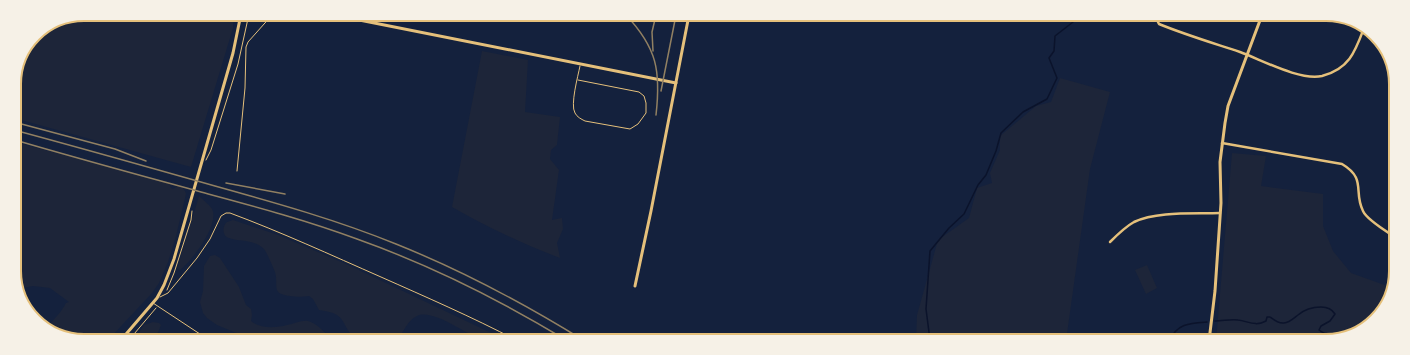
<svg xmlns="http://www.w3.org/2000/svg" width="1410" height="355" font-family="'IBM Plex Serif',serif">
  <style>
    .green { fill: #1d2539 }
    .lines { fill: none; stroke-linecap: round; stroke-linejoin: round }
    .stream { stroke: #0b132b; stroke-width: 1.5 }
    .path { stroke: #e5c07b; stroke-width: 1 }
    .service { stroke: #e5c07b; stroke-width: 1 }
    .minor { stroke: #e5c07b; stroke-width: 2.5 }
    .tertiary { stroke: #e5c07b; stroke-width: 3 }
    .rail { stroke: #918062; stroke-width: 1.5 }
    .rim { fill: none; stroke: #e5c07b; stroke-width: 2 }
  </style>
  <rect width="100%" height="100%" fill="#14213d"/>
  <g class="green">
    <path d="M84 14H234L233 28 191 167 14 118V79L35 34 57 19Z"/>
    <path d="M482 51 528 60 525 112 560 117 557 145 551 150 550 159 559 170 552 220 562 218 563 229 557 243 560 258C523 244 487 227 452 207Z"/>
    <path d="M1060 78 1110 92 1090 169 1066 341 916 340 917 315 938 240 969 218 977 188 992 183 990 173 1000 150V136L1036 106 1051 102Z"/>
    <path d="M15 142 169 183 171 188 173 189 178 186C183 187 185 190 186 194L176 236 168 262 159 283 152 293 108 340H70L47 327C54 319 61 313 66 303L69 302 50 288 33 286 17 289 15 285Z"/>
    <path d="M1232 153 1266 156 1261 186 1323 194V226L1333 251 1351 273 1393 288 1372 324 1331 341H1216Z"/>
    <path d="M199 196C203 200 209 204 212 209 220 224 192 261 180 270L177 269Z"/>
    <path d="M233 220 278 235 346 264 506 340C498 340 488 342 480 339 466 334 432 308 417 316 408 320 403 332 398 340 385 340 369 343 357 338 346 334 346 321 337 315 332 312 325 311 319 310L313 299 309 296C302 297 297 297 290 296 270 294 279 285 275 272 273 267 267 253 264 249 254 239 240 242 229 238 222 236 222 226 227 222 228 222 233 220 233 220Z"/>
    <path d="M215 255 220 258 239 287 246 305 251 309 252 315 251 321C260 329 276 328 287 325 294 324 301 320 308 321 317 323 326 334 332 340H253L217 325 207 318 203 313 200 302 203 291 204 266 210 256Z"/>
    <path d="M1147 265 1157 288 1146 294 1135 270Z"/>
    <path d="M153 322 159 323 161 325 155 340H134L144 325Z"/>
  </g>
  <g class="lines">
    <g class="stream">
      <path d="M1215 321C1223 321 1230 319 1238 320 1248 321 1255 327 1266 321L1267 317H1270C1274 320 1279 324 1284 323 1289 323 1294 318 1298 315 1305 309 1312 307 1321 307 1327 307 1332 309 1335 314L1330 321 1321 326 1319 330C1329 338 1339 334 1351 333"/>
      <path d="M930 340 926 309 930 251 949 228 964 214 978 185 986 175 996 151 1001 133 1023 112 1047 99 1057 78 1049 58 1054 51 1055 36 1082 15"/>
      <path d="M1170 341C1176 323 1192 323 1207 322"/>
    </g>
    <g class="path">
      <path d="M206 160 211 150 238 64 249 14"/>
      <path d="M167 290 174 273 191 220 192 211"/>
      <path d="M129 340 156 308"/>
    </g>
    <g class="service">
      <path d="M578 80 639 92 644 96 646 103V113L638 124 630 129 585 121C581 119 577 117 575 113 570 105 578 76 580 66"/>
      <path d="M237 171 245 88 246 47 248 42 273 14"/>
      <path d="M160 297 168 293 197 258 210 239 221 216 226 213H230C281 232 331 255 381 277 426 297 472 317 516 340"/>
      <path d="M153 303 209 340"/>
      <path d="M429 340H440"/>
    </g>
    <g class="minor">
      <path d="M1157 15V20L1159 24C1186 35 1213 43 1240 52 1262 60 1300 81 1322 76 1349 69 1355 52 1364 28"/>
      <path d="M1222 143 1342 164C1367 179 1353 191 1363 211 1367 220 1386 231 1395 237"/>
      <path d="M1110 242C1117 235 1125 227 1134 222 1157 211 1194 214 1220 213"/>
    </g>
    <g class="tertiary">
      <path d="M329 14 676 83"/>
      <path d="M635 286 651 211 689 15"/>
      <path d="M121 340 157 298 164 285 174 259 233 53 241 14"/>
      <path d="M1209 341 1215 291 1221 203 1220 162 1225 123 1228 106 1262 15"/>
    </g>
    <g class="rail">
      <path d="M626 15C657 48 661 71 656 115"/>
      <path d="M653 51 652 32 656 15"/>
      <path d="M661 91 676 15"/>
      <path d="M14 122 115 149 146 161"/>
      <path d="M14 130C81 148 148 167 215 186 276 203 337 220 396 244 461 270 523 303 583 340"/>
      <path d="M15 140C76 158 139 175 201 192 253 206 306 220 357 239 430 265 500 300 566 340"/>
      <path d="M226 183 285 194"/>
    </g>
  </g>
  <path d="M0 0H1410V355H0ZM84 21H1326A63 63 0 0 1 1389 84V271A63 63 0 0 1 1326 334H84A63 63 0 0 1 21 271V84A63 63 0 0 1 84 21Z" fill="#f6f1e7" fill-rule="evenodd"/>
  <path class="rim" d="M84 21H1326A63 63 0 0 1 1389 84V271A63 63 0 0 1 1326 334H84A63 63 0 0 1 21 271V84A63 63 0 0 1 84 21Z"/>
</svg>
